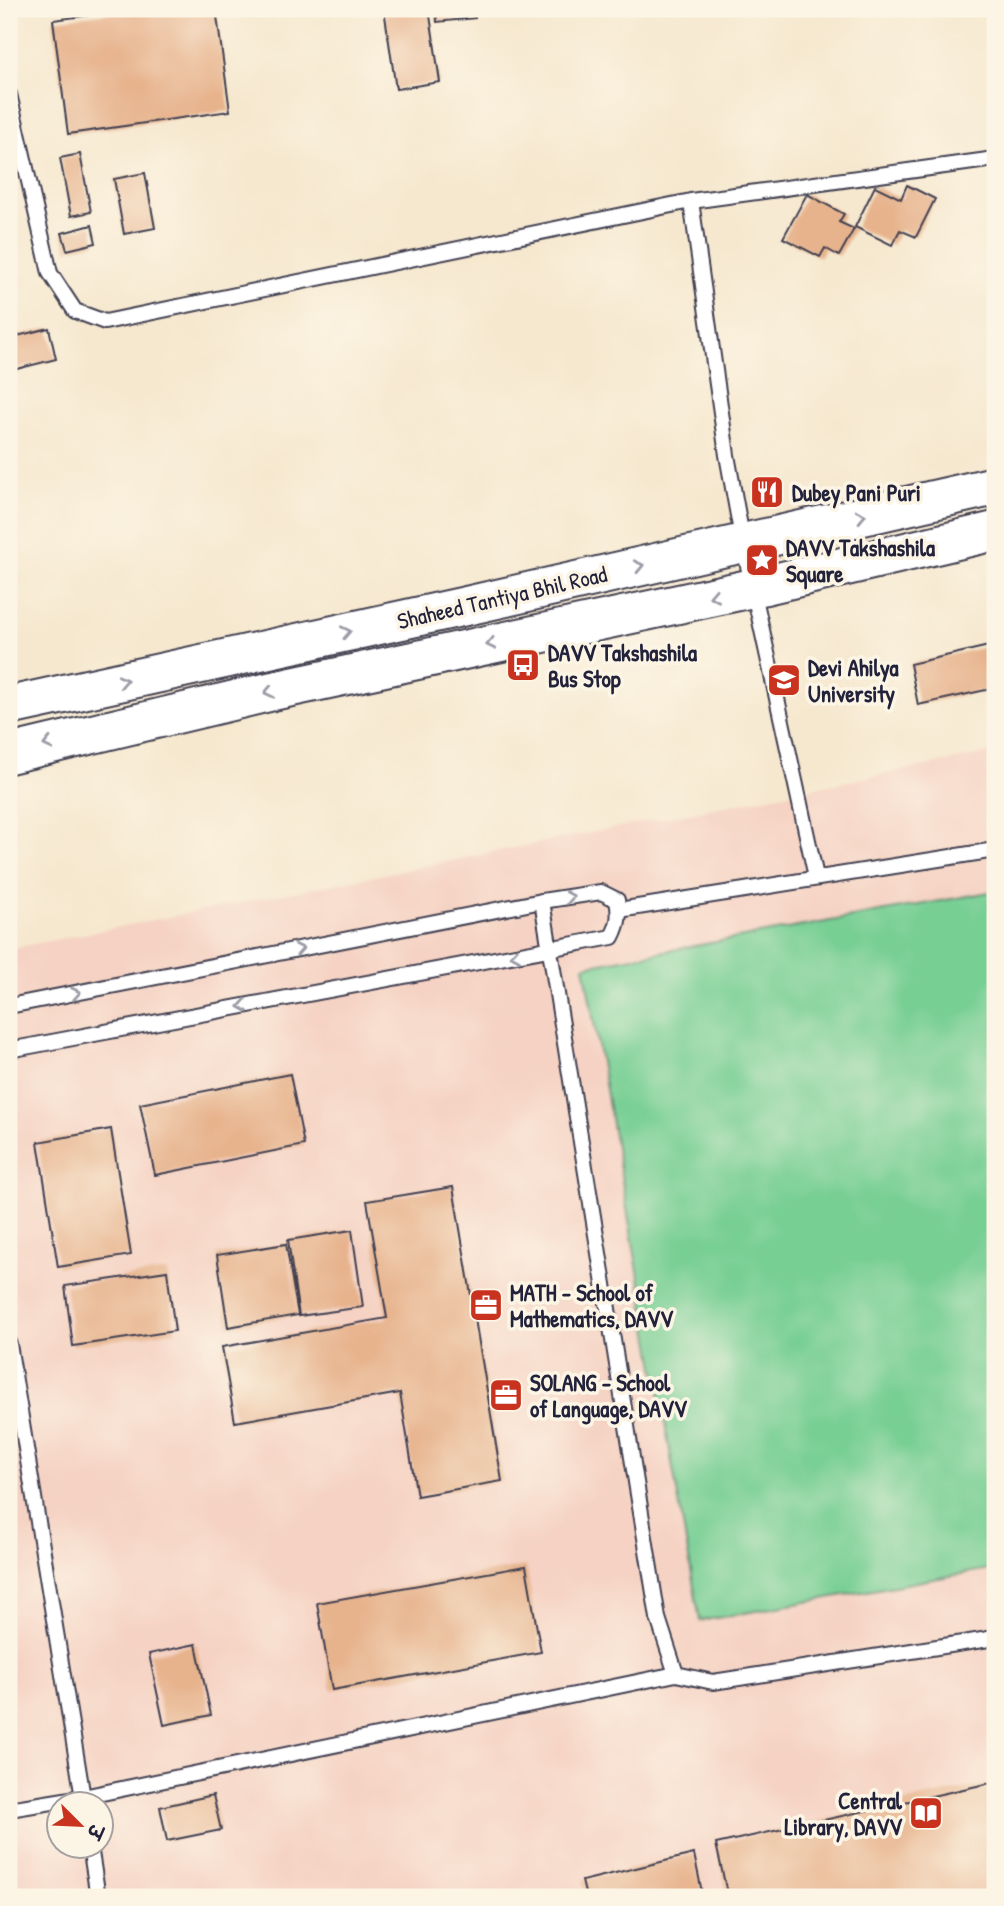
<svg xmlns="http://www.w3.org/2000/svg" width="1004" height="1906" font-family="'Patrick Hand','Playpen Sans Deva',sans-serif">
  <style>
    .built { fill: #f5d2c3; fill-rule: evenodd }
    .green { fill: #78cf94; stroke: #4d7868; stroke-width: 2 }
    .building { fill: #e7b38d }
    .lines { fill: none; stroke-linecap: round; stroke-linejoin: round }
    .lane-casing { stroke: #424051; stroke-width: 18 }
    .secondary-casing { stroke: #424051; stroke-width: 42 }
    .lane { stroke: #fff; stroke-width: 14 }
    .secondary { stroke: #fff; stroke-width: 38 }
    .oneway { stroke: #9c9ca7 }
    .labels { text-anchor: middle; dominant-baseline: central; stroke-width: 7; stroke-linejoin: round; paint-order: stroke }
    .poi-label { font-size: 23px; font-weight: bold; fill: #22223b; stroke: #fcf5e5; text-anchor: start }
    .street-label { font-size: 23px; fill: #22223b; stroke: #fcf5e5 }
  </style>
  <rect width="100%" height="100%" fill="#fcf5e5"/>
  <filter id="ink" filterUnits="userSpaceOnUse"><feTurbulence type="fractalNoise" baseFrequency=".0143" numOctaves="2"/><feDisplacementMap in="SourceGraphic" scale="14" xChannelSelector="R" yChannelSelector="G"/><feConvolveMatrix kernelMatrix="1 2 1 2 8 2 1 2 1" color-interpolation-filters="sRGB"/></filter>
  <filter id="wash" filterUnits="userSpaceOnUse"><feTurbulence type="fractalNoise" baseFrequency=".00686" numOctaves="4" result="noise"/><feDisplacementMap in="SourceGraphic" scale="28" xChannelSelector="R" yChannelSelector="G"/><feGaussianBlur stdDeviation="1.57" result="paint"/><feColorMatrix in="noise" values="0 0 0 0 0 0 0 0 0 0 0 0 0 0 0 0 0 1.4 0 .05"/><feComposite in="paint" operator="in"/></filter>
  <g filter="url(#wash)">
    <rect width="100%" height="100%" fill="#f6e8cf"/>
    <path class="built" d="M995 752V1897H9V949ZM60 1804H102V1846H60Z"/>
    <path class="green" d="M995 891V1568L700 1621 584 966Z"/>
    <g id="blocks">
      <g class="building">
        <path d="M138 9H216L230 111 68 134 53 20Z"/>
        <path d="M384 9H429L440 82 396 89Z"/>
        <path d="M436 9H474L475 18 437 22Z"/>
        <path d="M80 154 91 212 71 216 60 158Z"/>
        <path d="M145 173 155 228 124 234 114 179Z"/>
        <path d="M907 185 935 199 916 237 900 230 892 245 855 227 875 186 901 199Z"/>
        <path d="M807 194 844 214 839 222 854 229 839 256 825 248 820 257 783 238Z"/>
        <path d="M92 225 96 243 67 250 62 233Z"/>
        <path d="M49 328 56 359 9 371V338Z"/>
        <path d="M989 646 995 672V688L918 705 910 664Z"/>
        <path d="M290 1074 304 1145 155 1175 140 1104Z"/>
        <path d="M111 1129 131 1255 58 1267 38 1142Z"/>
        <path d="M453 1187 502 1481 417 1496 400 1393 235 1422 222 1347 387 1318 367 1201Z"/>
        <path d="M352 1230 363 1307 299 1316 288 1240Z"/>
        <path d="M286 1244 298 1315 228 1327 217 1255Z"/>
        <path d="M167 1271 175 1331 73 1346 65 1286Z"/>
        <path d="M526 1566 541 1652 332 1690 317 1603Z"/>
        <path d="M196 1644 211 1715 164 1725 149 1654Z"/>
        <path d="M995 1782V1897H728L716 1844Z"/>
        <path d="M213 1795 221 1830 167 1841 160 1807Z"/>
        <path d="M694 1854 703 1897H586L582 1881Z"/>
      </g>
    </g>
  </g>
  <g filter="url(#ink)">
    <use href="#blocks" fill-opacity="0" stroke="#424051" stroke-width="2"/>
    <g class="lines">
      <g class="lane-casing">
        <g id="lane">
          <path d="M9 94 50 273 75 311 105 322 691 201 995 159"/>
          <path d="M691 201 727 455 743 543 816 877"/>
          <path d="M542 901 658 1618 676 1674 713 1682 995 1638"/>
          <path d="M619 910 995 850"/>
          <path d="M9 1006 542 901 601 892 617 900C620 916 619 923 612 937L9 1050"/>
          <path d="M9 1344 84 1804"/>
          <path d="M9 1809 83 1797 676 1674"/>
          <path d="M90 1846 98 1897"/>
        </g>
      </g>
      <g class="secondary-casing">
        <g id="secondary">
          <path d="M9 706 466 606 995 486"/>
          <path d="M9 754 273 691 753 588 995 531"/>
        </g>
      </g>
      <use href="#lane" class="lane"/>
      <use href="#secondary" class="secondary"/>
    </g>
    <defs><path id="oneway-chevron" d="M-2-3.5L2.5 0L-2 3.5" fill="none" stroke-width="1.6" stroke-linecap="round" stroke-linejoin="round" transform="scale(1.75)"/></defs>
    <g class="oneway">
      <use href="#oneway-chevron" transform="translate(861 516) rotate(-13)"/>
      <use href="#oneway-chevron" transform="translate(639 566) rotate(-13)"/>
      <use href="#oneway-chevron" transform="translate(714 596) rotate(168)"/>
      <use href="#oneway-chevron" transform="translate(346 632) rotate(-12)"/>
      <use href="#oneway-chevron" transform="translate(491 644) rotate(168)"/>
      <use href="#oneway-chevron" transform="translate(123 681) rotate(-12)"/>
      <use href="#oneway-chevron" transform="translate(269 692) rotate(167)"/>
      <use href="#oneway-chevron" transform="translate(48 744) rotate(167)"/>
      <use href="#oneway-chevron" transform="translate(570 897) rotate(-9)"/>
      <use href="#oneway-chevron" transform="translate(299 949) rotate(-11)"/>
      <use href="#oneway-chevron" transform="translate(515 955) rotate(170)"/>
      <use href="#oneway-chevron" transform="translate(76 993) rotate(-11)"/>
      <use href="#oneway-chevron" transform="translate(243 1006) rotate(170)"/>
    </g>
  </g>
  <defs>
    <g id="restaurant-square" transform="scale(1.75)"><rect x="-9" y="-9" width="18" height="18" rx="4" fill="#c8321e" stroke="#fcf5e5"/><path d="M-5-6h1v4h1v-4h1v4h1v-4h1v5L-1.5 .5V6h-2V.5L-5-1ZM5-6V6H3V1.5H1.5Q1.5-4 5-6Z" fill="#fff"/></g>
    <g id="sight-square" transform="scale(1.75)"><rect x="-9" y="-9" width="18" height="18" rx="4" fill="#c8321e" stroke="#fcf5e5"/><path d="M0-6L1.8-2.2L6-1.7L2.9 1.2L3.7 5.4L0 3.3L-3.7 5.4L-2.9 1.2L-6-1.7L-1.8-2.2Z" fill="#fff"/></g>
    <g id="bus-square" transform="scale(1.75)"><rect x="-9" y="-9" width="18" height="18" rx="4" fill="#c8321e" stroke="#fcf5e5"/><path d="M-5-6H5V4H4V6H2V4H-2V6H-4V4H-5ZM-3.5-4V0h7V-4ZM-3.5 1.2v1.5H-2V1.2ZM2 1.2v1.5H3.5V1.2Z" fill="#fff"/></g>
    <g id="school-square" transform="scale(1.75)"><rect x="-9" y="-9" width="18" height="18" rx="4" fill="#c8321e" stroke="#fcf5e5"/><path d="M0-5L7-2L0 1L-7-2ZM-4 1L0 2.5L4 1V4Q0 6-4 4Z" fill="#fff"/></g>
    <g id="office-square" transform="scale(1.75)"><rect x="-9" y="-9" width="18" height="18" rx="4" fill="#c8321e" stroke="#fcf5e5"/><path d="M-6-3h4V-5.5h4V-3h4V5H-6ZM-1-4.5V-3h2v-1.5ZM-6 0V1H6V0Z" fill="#fff"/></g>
    <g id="library-square" transform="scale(1.75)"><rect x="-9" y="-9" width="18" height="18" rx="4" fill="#c8321e" stroke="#fcf5e5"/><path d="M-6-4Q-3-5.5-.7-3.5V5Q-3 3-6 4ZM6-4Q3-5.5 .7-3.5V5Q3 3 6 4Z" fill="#fff"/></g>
  </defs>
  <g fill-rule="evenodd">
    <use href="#restaurant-square" x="767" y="492"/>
    <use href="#sight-square" x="762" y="560"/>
    <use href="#bus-square" x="523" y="665"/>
    <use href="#school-square" x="784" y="680"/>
    <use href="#office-square" x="486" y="1305"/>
    <use href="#office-square" x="506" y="1395"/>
    <use href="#library-square" x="926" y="1813"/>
  </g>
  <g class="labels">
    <g class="poi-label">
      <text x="792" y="492">Dubey Pani Puri</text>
      <text x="786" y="547">DAVV Takshashila<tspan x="786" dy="26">Square</tspan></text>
      <text x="548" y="652">DAVV Takshashila<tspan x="548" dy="26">Bus Stop</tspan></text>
      <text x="808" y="667">Devi Ahilya<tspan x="808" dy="26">University</tspan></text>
      <text x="510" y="1292">MATH - School of<tspan x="510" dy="26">Mathematics, DAVV</tspan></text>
      <text x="530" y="1382">SOLANG - School<tspan x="530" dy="26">of Language, DAVV</tspan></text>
      <text x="902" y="1800" text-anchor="end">Central<tspan x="902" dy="26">Library, DAVV</tspan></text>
    </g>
    <g class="street-label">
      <text transform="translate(502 597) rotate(-13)">Shaheed Tantiya Bhil Road</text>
    </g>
  </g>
  <rect width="1004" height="1906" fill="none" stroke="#fcf5e5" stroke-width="35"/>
  <g transform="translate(80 1825) rotate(114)"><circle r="33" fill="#fcf5e5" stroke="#a5a1a1" stroke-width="2"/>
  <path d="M0-5L12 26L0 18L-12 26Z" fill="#c8321e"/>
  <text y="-10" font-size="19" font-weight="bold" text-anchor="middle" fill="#22223b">उ</text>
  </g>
</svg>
